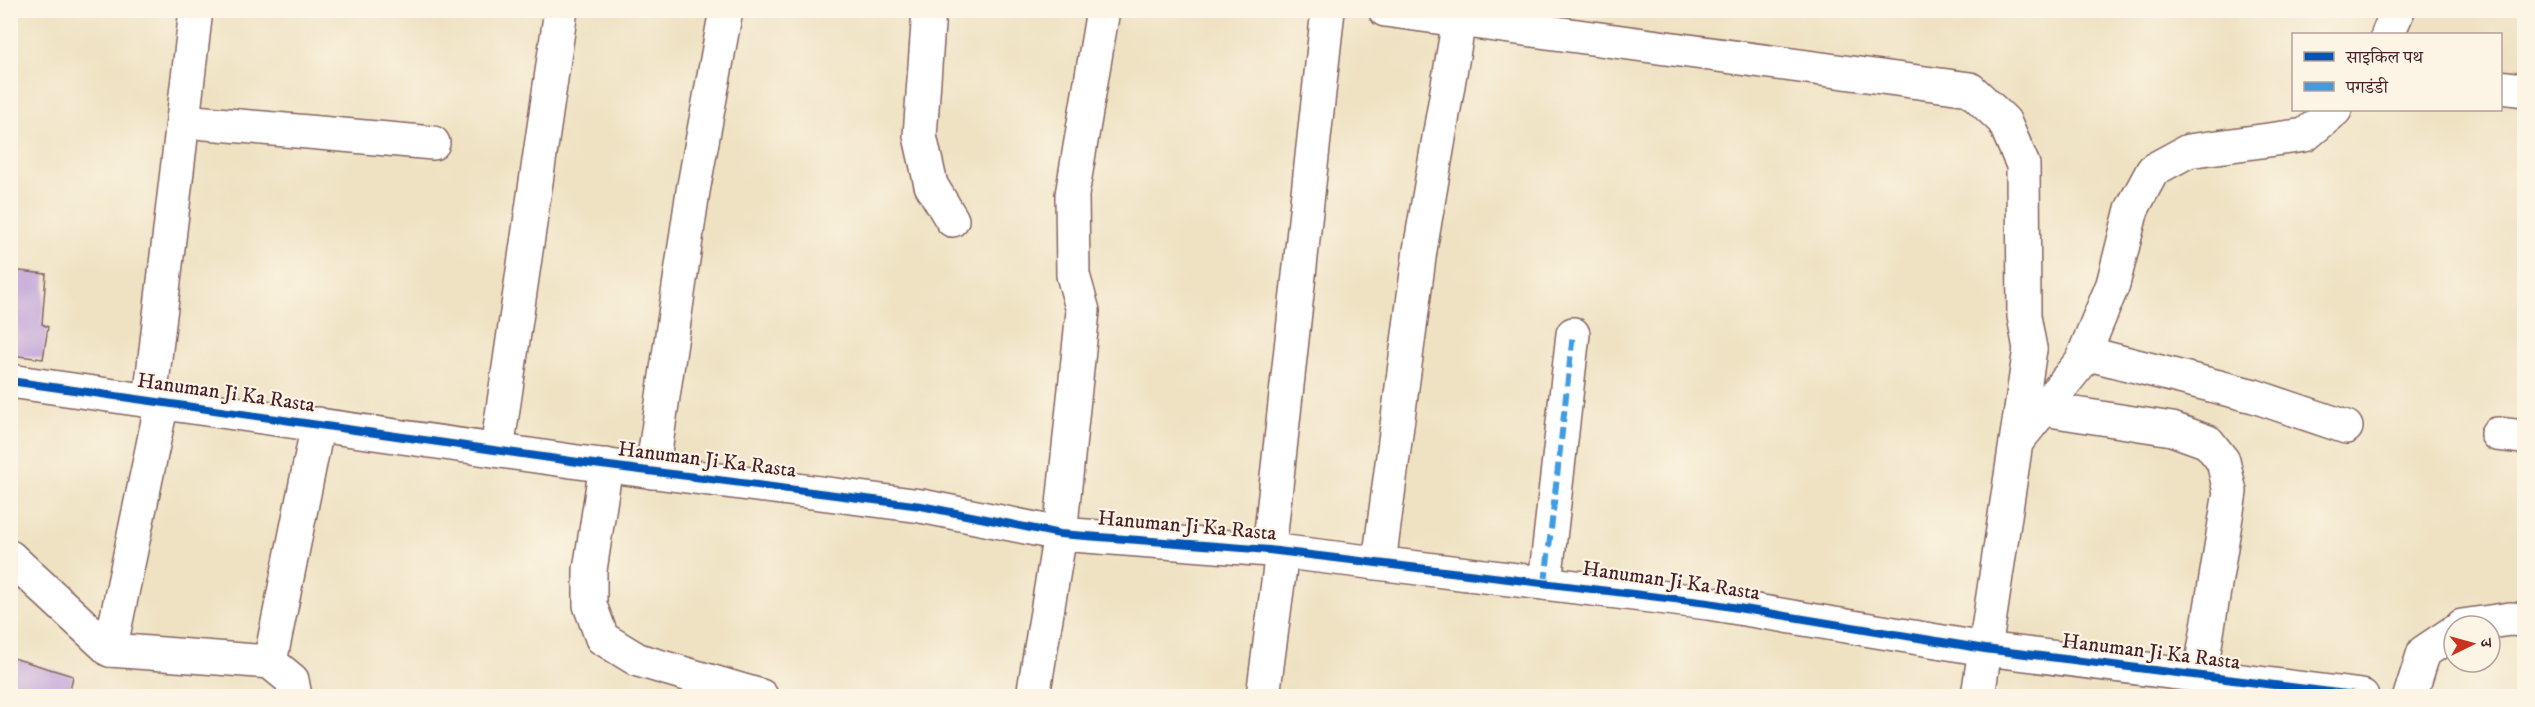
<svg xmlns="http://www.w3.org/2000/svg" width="2535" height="707" font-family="'IM FELL DW Pica','Noto Serif Devanagari',serif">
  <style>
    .building { fill: #bc9dd8 }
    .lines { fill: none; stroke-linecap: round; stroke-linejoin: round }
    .minor-casing { stroke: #846360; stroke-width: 36 }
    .tertiary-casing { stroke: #846360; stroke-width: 36 }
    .minor { stroke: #fff; stroke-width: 33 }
    .tertiary { stroke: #fff; stroke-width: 33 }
    .quiet { stroke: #409be1; stroke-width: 6; stroke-dasharray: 12 6; stroke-linecap: butt }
    .cycleway-casing { stroke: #fcf5e5; stroke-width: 11 }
    .cycleway { stroke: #0057b8; stroke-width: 8 }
    .labels { text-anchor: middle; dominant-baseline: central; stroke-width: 4.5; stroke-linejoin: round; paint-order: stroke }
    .street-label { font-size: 21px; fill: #4a1f2b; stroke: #fcf5e5 }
  </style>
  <rect width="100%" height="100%" fill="#fcf5e5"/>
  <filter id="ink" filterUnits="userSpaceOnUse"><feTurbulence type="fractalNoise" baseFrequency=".0167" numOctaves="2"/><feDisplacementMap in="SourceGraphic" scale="12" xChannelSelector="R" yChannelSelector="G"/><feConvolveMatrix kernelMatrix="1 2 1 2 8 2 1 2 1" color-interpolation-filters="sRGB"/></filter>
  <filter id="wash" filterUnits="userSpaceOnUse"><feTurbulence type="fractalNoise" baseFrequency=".008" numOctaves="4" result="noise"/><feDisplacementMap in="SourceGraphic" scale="24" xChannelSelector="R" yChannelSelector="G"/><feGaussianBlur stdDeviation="1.35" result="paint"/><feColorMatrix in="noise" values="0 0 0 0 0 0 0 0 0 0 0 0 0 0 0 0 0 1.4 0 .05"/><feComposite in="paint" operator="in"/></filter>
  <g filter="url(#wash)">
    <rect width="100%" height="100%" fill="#efe2c3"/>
    <g id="blocks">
      <g class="building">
        <path d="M10 270 46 274 42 324 48 327 43 359 10 355Z"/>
        <path d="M10 657 73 676 69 696H10Z"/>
      </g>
    </g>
  </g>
  <g filter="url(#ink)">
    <use href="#blocks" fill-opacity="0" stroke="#846360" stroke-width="1.5"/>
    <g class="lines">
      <g class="minor-casing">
        <g id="minor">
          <path d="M929 10 920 136 931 185 952 220"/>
          <path d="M1385 10 1970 89 2004 121 2023 165 2024 316 2030 349"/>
          <path d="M2388 34 2398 10"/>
          <path d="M2500 87 2524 90"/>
          <path d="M183 121 433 143"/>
          <path d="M2085 353 2254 396 2346 427"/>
          <path d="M10 381 578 462 921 506 1060 534 1269 550 1708 603 1985 649 2362 696"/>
          <path d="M150 400 196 10"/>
          <path d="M2043 409 2172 429 2208 442 2223 461 2230 492 2200 676"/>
          <path d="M2497 434 2524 437"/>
          <path d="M2017 441 2081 362 2113 284 2132 209 2153 170 2188 151 2305 135 2335 110"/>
          <path d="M497 450 561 10"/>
          <path d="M606 465 590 570V605L602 638 638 660 761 696"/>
          <path d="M652 472 693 191 726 10"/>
          <path d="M1269 550 1328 10"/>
          <path d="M10 557 110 650 270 662 292 680 295 696"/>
          <path d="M1379 563 1420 250 1459 20"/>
          <path d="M1545 583 1573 334"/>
          <path d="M2462 626 2510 619 2524 620"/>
          <path d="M110 650 162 402"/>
          <path d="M270 662 318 424"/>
          <path d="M1033 696 1060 534 1083 311 1073 275 1072 195 1103 10"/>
          <path d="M1263 696 1282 552"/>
          <path d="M2410 696 2424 652 2454 632"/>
        </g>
      </g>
      <g class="tertiary-casing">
        <path id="tertiary" d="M1978 696 2030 349"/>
      </g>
      <use href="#minor" class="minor"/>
      <use href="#tertiary" class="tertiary"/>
      <path class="quiet" d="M1545 583 1573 334"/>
      <g class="cycleway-casing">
        <path id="cycleway" d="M10 381 578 462 921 506 1060 534 1269 550 1708 603 1985 649 2362 696"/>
      </g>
      <use href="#cycleway" class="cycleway"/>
    </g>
  </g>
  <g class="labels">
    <g class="street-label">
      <text transform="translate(226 393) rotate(8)">Hanuman Ji Ka Rasta</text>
      <text transform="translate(707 460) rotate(7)">Hanuman Ji Ka Rasta</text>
      <text transform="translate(1187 526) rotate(5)">Hanuman Ji Ka Rasta</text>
      <text transform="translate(1671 581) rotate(8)">Hanuman Ji Ka Rasta</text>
      <text transform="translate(2151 652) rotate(7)">Hanuman Ji Ka Rasta</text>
    </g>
  </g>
  <rect width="2535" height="707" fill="none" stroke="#fcf5e5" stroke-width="36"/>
  <rect x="2292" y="33" width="210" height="78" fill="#fcf5e5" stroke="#b59f9b" stroke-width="1.5"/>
  <rect x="2304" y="52" width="30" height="9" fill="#0057b8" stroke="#b59f9b" stroke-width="1.5"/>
  <text x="2346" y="63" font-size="18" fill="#4a1f2b">साइकिल पथ</text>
  <rect x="2304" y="82" width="30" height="9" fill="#409be1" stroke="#b59f9b" stroke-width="1.5"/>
  <text x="2346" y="93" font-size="18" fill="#4a1f2b">पगडंडी</text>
  <g transform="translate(2472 644) rotate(85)"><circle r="28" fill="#fcf5e5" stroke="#b59f9b" stroke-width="1.5"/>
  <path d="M0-4.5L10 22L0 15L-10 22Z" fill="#c8321e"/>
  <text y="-9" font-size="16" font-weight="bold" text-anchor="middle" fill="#4a1f2b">उ</text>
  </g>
</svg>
